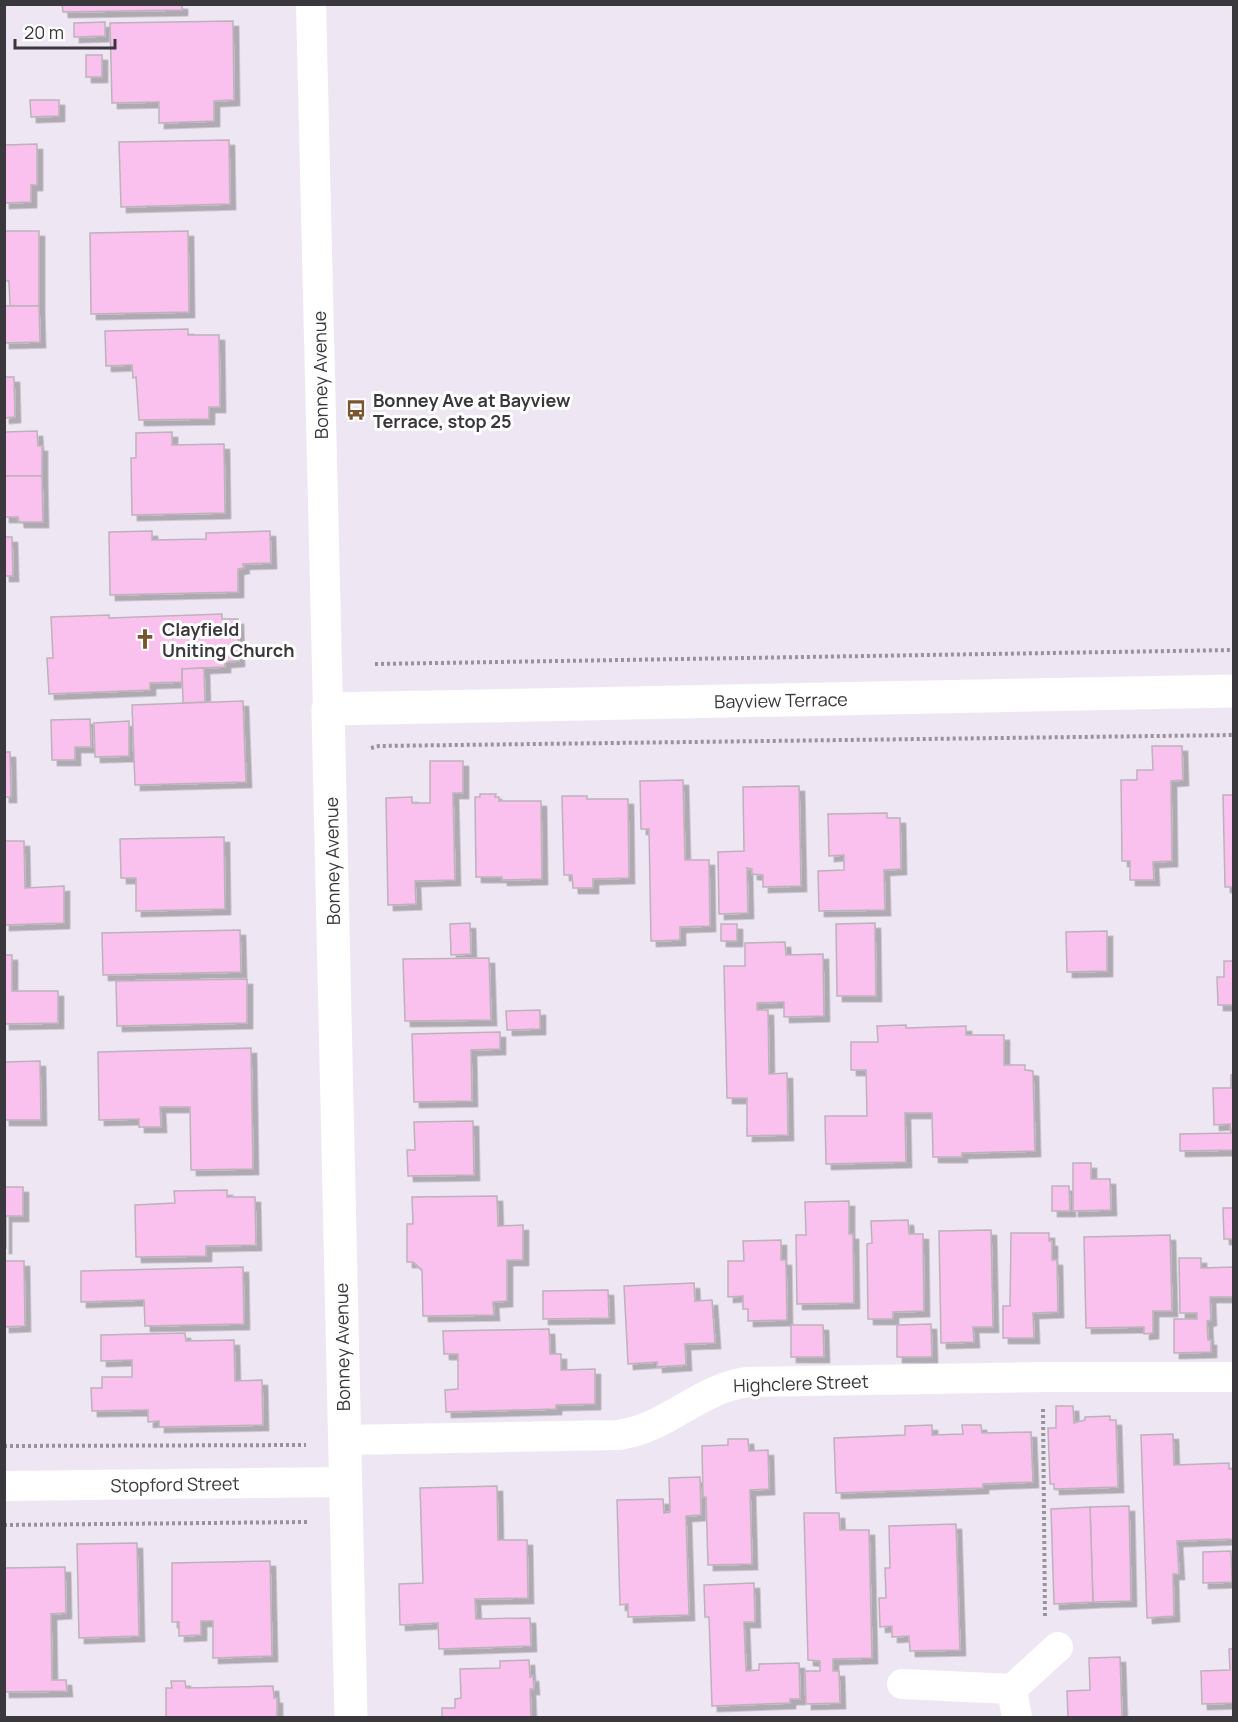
<svg xmlns="http://www.w3.org/2000/svg" width="1238" height="1722" font-family="Manrope,sans-serif">
  <style>
    .building { fill: #fac1ee; stroke: #bdb2ba; stroke-width: 1.5; filter: url(#shadow) }
    .lines { fill: none; stroke-linecap: round; stroke-linejoin: round }
    .path { stroke: #98939b; stroke-width: 4; stroke-dasharray: 3 3; stroke-linecap: butt }
    .minor { stroke: #fff; stroke-width: 30 }
    .tertiary { stroke: #fff; stroke-width: 33 }
    .labels { text-anchor: middle; dominant-baseline: central; stroke-width: 6; stroke-linejoin: round; paint-order: stroke }
    .street-label { font-size: 18px; fill: #3a383c; stroke: #fff }
    .poi-label { font-size: 18px; font-weight: bold; fill: #3a383c; stroke: #fff; text-anchor: start }
  </style>
  <defs>
    <filter id="shadow"><feDropShadow dx="5.5" dy="5.5" stdDeviation="0" flood-color="#0004"/></filter>
  </defs>
  <rect width="100%" height="100%" fill="#eee7f3"/>
  <g class="building">
    <path d="M62 4H182V10L63 12Z"/>
    <path d="M233 21 234 100 214 101V121L159 123V102L112 103 110 23Z"/>
    <path d="M105 22V36L74 37V23Z"/>
    <rect x="86" y="55" width="16" height="22"/>
    <path d="M30 100H59V116L31 117Z"/>
    <path d="M229 140 230 204 121 207 119 142Z"/>
    <path d="M37 144V185H31V202L4 203V145Z"/>
    <path d="M4 231H39V306H10L9 281H4Z"/>
    <path d="M188 231 189 312 91 314 90 233Z"/>
    <path d="M4 306H39L40 342 4 343Z"/>
    <path d="M188 329V335H219L220 407H209V419L139 420 136 377 133 378 132 365 106 366 105 331Z"/>
    <path d="M4 377H14L15 417 4 418Z"/>
    <path d="M37 431 38 446H42V476H4V432Z"/>
    <path d="M172 432V445L224 444 225 513 132 515 131 458H136V433Z"/>
    <path d="M4 476H42L43 522H19L18 517H4Z"/>
    <path d="M152 531V540L206 539V533L270 531 271 563 243 564 244 568 238 569V592L110 595 109 532Z"/>
    <path d="M4 537H12L13 576H4Z"/>
    <path d="M222 614V619H238L239 661 225 662V667L182 669V682L150 683V690L49 694 47 658H53L51 617 109 615V618Z"/>
    <path d="M204 668 205 702 183 703 182 669Z"/>
    <path d="M243 701 246 782 135 785 132 705Z"/>
    <path d="M90 719 91 747H75V760H52L51 720Z"/>
    <path d="M129 721V756L95 757 94 723Z"/>
    <path d="M1152 746H1182L1183 780 1171 781 1172 861 1153 862 1154 880H1130V861H1122L1121 780H1137V770H1153Z"/>
    <path d="M4 752H10L11 797H4Z"/>
    <path d="M430 761H463V793H453L455 880 415 881 416 904 388 905 386 798 412 797V803H430Z"/>
    <path d="M683 780 685 860H709L710 926 680 927V940L651 941 649 829H641L640 781Z"/>
    <path d="M799 786 801 886 763 887V875L752 874V869L747 868 748 913 719 914 718 852 744 851 743 787Z"/>
    <path d="M480 794H496L495 797H499V801H541L542 879 502 880V877H476L475 797H480Z"/>
    <path d="M1223 795H1234V887H1225Z"/>
    <path d="M562 796H587V799H628L629 878 593 879V888H573L572 875H564Z"/>
    <path d="M887 813V818H900L901 869 884 870 885 910 819 911 818 871 844 870V855L829 856 828 814Z"/>
    <path d="M224 837 225 909 136 911V878H121L120 839Z"/>
    <path d="M4 841H24L25 888 64 886V923L4 925Z"/>
    <path d="M470 923 471 954 451 955 450 924Z"/>
    <path d="M875 923 876 996H837L836 924Z"/>
    <rect x="721" y="924" width="16" height="17"/>
    <path d="M240 930 241 972 103 975 102 933Z"/>
    <path d="M1107 931V971L1067 972 1066 932Z"/>
    <path d="M785 942 786 955 823 954 824 1016 784 1017V1002L757 1003V1010H768L769 1074 787 1073 788 1135 747 1136V1098H727L724 966H745V943Z"/>
    <path d="M4 955H12V991H58V1023L4 1024Z"/>
    <path d="M489 958 491 1020 405 1021 403 959Z"/>
    <path d="M1224 961H1234V1005H1218L1217 977H1224Z"/>
    <path d="M247 979V1023L117 1026 116 981Z"/>
    <path d="M540 1010V1029L507 1030 506 1011Z"/>
    <path d="M906 1025V1028L966 1026V1035H1004V1065H1025V1070L1033 1071 1035 1151 962 1153V1157H933L932 1113H905L906 1162 826 1164 825 1116H867L866 1070H851V1042H878L877 1026Z"/>
    <path d="M500 1032V1049L471 1050 472 1101 414 1102 412 1034Z"/>
    <path d="M251 1048 253 1169 191 1170 190 1107H160L161 1127H139V1119L99 1120 98 1052Z"/>
    <path d="M40 1061 41 1120H4V1062Z"/>
    <path d="M1234 1074V1150L1180 1151V1134L1231 1133 1230 1124 1214 1125 1213 1088H1231V1075Z"/>
    <path d="M473 1121 474 1175 408 1176 407 1150H415L414 1122Z"/>
    <path d="M1073 1163H1091V1179H1110L1111 1210 1073 1211Z"/>
    <path d="M1052 1186H1069L1070 1211H1052Z"/>
    <path d="M4 1187H23V1216H6V1248H4Z"/>
    <path d="M227 1190V1197H255L256 1245 206 1246V1256L136 1257 135 1205 175 1203 174 1191Z"/>
    <path d="M497 1196 498 1226 523 1225V1260H507V1301L493 1302 494 1315 423 1316 422 1270 413 1262H407V1224H413L412 1197Z"/>
    <path d="M849 1201V1234H853L854 1303 797 1304 796 1235H806L805 1202Z"/>
    <path d="M1223 1208H1234V1239H1224Z"/>
    <path d="M908 1220 909 1234H923L924 1311 893 1312V1319H868L867 1244 872 1243 871 1221Z"/>
    <path d="M991 1230 993 1327H973L974 1342 941 1343 939 1231Z"/>
    <path d="M1011 1233H1049V1241H1052V1260H1057L1058 1312 1033 1313 1034 1338H1003V1306H1010Z"/>
    <path d="M1170 1235 1172 1311H1153V1333L1144 1334V1327L1086 1328 1084 1237Z"/>
    <path d="M781 1240V1260H786L787 1320 748 1321V1309H743V1296L728 1297V1261H744L743 1241Z"/>
    <path d="M1179 1258H1201V1268L1234 1267V1297H1210L1211 1320 1207 1321 1208 1340H1211V1352L1174 1353V1319H1197V1313H1180Z"/>
    <path d="M4 1261H24L25 1326 4 1327Z"/>
    <path d="M243 1267 244 1324 145 1326 144 1300 81 1302V1271Z"/>
    <path d="M694 1283 695 1301 712 1300 715 1343 685 1344 686 1365 657 1367V1362L628 1364 624 1286Z"/>
    <path d="M608 1290 609 1318 543 1319V1291Z"/>
    <path d="M931 1324 932 1357H897V1325Z"/>
    <path d="M791 1325H823L824 1357H791Z"/>
    <path d="M549 1329 550 1354H561V1370L595 1369V1404L556 1405V1409L446 1412 445 1390 458 1389V1354H444L443 1331Z"/>
    <path d="M185 1333 186 1341 234 1340 235 1381 262 1380 263 1425 159 1427V1421L148 1422V1410L92 1411 91 1388H102V1377H132V1360L101 1361V1335Z"/>
    <path d="M1056 1406H1073L1074 1423 1085 1420V1417L1110 1416V1420H1116L1118 1487 1054 1489V1484H1050L1048 1428H1056Z"/>
    <path d="M932 1425V1435L963 1434 962 1425H981L982 1433 1031 1432 1033 1482 983 1484V1488L836 1493 834 1438 905 1435V1426Z"/>
    <path d="M1173 1434 1174 1465 1229 1463V1469H1234V1539L1177 1541 1179 1574H1173L1174 1616 1147 1618 1141 1435Z"/>
    <path d="M728 1439H748L749 1451 768 1450 769 1489 750 1490 752 1564 708 1565 706 1497H703L702 1446 728 1445Z"/>
    <path d="M700 1477 701 1515 686 1516 689 1615 628 1617V1604L620 1605 617 1500 663 1499 664 1513 670 1512 669 1478Z"/>
    <path d="M497 1486 498 1540H527L528 1598 475 1599 476 1619 530 1618 531 1646 439 1649 438 1623 400 1625 399 1584 423 1583 420 1488Z"/>
    <path d="M1129 1506 1131 1601 1093 1602 1090 1507Z"/>
    <path d="M1090 1507 1093 1602 1054 1604 1051 1509Z"/>
    <path d="M804 1513H839L840 1530H869L872 1658 833 1659V1671H839L840 1703 806 1704 805 1671H820V1661L808 1660Z"/>
    <path d="M956 1524 960 1650 910 1651 909 1636 892 1637V1626L880 1627 879 1598H886L885 1568H890L889 1526Z"/>
    <path d="M137 1543 139 1636 79 1638 77 1544Z"/>
    <path d="M1231 1551 1232 1582 1203 1583V1552Z"/>
    <path d="M270 1561 272 1656 213 1658V1621H201V1635L179 1636V1622H172V1563Z"/>
    <path d="M65 1567 66 1613 51 1614 52 1680H66L67 1691 4 1692V1568Z"/>
    <path d="M754 1583 755 1622H744L746 1671 759 1670V1664L799 1663 800 1699H790V1703L712 1706 709 1617H705L704 1585Z"/>
    <path d="M1229 1649H1234V1703L1202 1704 1201 1671 1230 1670Z"/>
    <path d="M1120 1657 1122 1718H1068L1067 1691 1090 1690 1089 1658Z"/>
    <path d="M529 1660 530 1677 533 1676 534 1689H530L531 1717 550 1718H442V1708H455V1699L461 1698 460 1669 500 1668V1661Z"/>
    <path d="M171 1681H185L186 1688 273 1686 274 1698H277V1718H166V1688H172Z"/>
  </g>
  <g class="lines">
    <g class="path">
      <path d="M375 664 1234 650"/>
      <path d="M371 748 379 746 1234 735"/>
      <path d="M1043 1409 1045 1617"/>
      <path d="M4 1446 306 1445"/>
      <path d="M4 1525 307 1522"/>
    </g>
    <g class="minor">
      <path d="M311 4 328 709"/>
      <path d="M344 1440 618 1435C667 1429 699 1388 748 1382L1042 1377H1234"/>
      <path d="M4 1486 345 1482"/>
      <path d="M902 1684 1012 1689"/>
      <path d="M1017 1718 1012 1689 1058 1647"/>
    </g>
    <path class="tertiary" d="M351 1718 328 709 1234 691"/>
  </g>
  <defs>
    <g id="bus-bare" transform="scale(1.62)"><path d="M-5-6H5V4H4V6H2V4H-2V6H-4V4H-5ZM-3.5-4V0h7V-4ZM-3.5 1.2v1.5H-2V1.2ZM2 1.2v1.5H3.5V1.2Z" fill="#79552e" stroke="#fff" stroke-width="2.5" paint-order="stroke"/></g>
    <g id="church-bare" transform="scale(1.62)"><path d="M-1.2-6h2.4v3.5h3.3v2.4h-3.3V6h-2.4V-.1h-3.3v-2.4h3.3Z" fill="#79552e" stroke="#fff" stroke-width="2.5" paint-order="stroke"/></g>
  </defs>
  <g fill-rule="evenodd">
    <use href="#bus-bare" x="356" y="410"/>
    <use href="#church-bare" x="145" y="639"/>
  </g>
  <g class="labels">
    <g class="street-label">
      <text transform="translate(320 375) rotate(-91)">Bonney Avenue</text>
      <text transform="translate(781 700) rotate(-1)">Bayview Terrace</text>
      <text transform="translate(332 861) rotate(-91)">Bonney Avenue</text>
      <text transform="translate(342 1347) rotate(-91)">Bonney Avenue</text>
      <text transform="translate(801 1383) rotate(-2)">Highclere Street</text>
      <text transform="translate(175 1484) rotate(-1)">Stopford Street</text>
    </g>
    <g class="poi-label">
      <text x="373" y="400">Bonney Ave at Bayview<tspan x="373" dy="21">Terrace, stop 25</tspan></text>
      <text x="162" y="629">Clayfield<tspan x="162" dy="21">Uniting Church</tspan></text>
    </g>
  </g>
  <rect width="1238" height="1722" fill="none" stroke="#3a383c" stroke-width="12"/>
  <path d="M15 39v9h100v-9" fill="none" stroke="#3a383c" stroke-width="3"/>
  <text x="24" y="39" font-size="18" fill="#3a383c" stroke="#ffffff" stroke-width="4.5" paint-order="stroke">20 m</text>
</svg>
